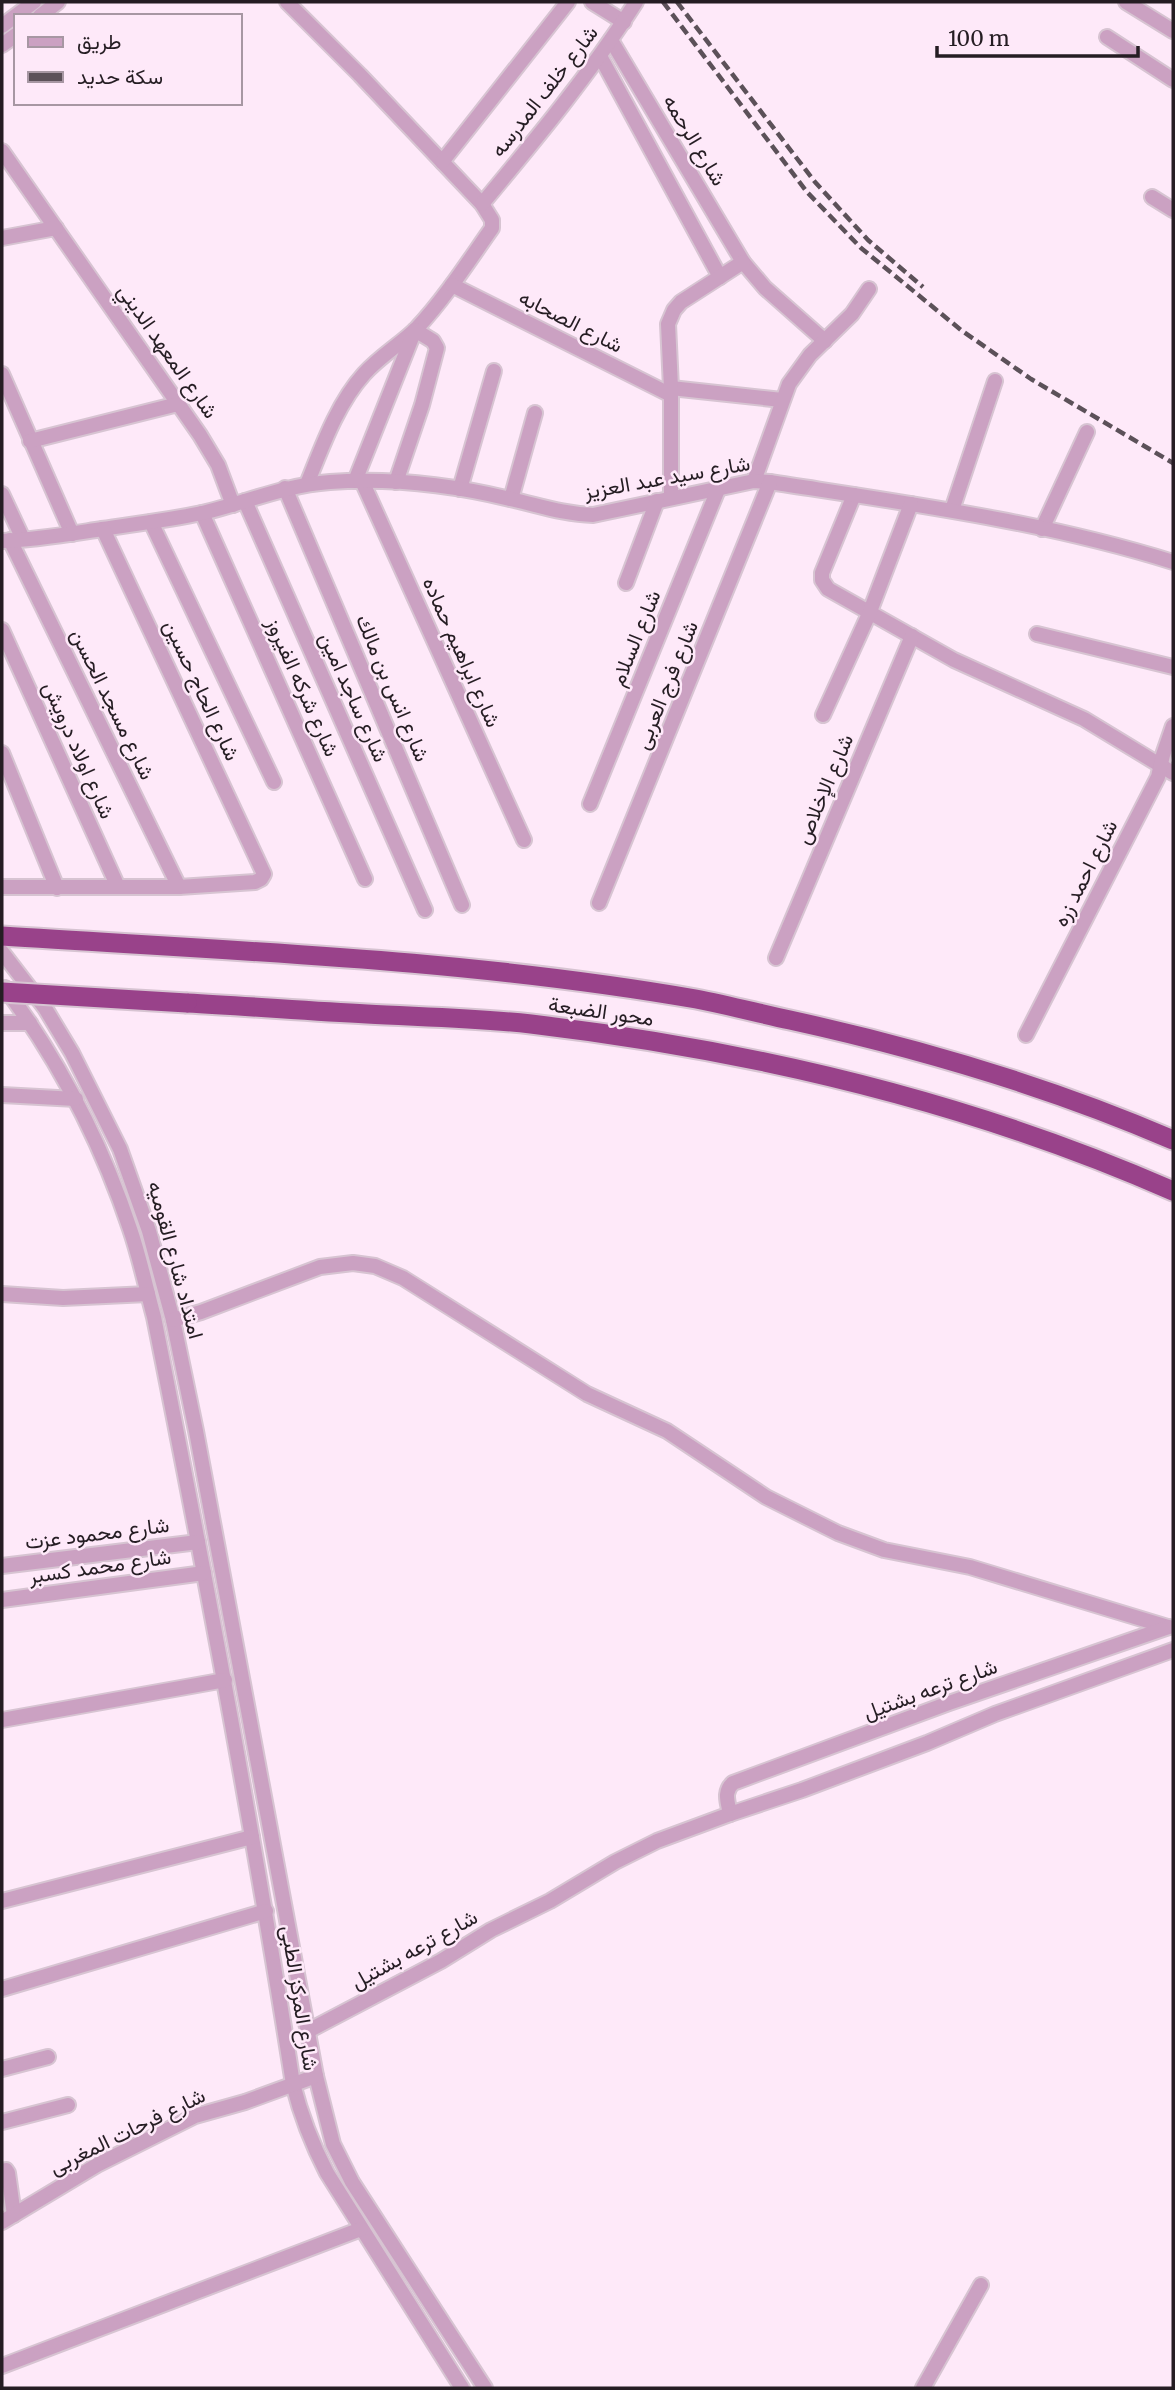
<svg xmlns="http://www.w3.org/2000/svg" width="1175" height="2390" font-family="Merriweather,Vazirmatn,serif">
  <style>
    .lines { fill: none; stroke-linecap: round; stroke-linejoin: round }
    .minor-casing { stroke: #d7c4d2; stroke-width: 18 }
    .highway-casing { stroke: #d7c4d2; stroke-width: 23 }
    .minor { stroke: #cba1c2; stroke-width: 14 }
    .highway { stroke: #99428a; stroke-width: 19 }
    .rail { stroke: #5c5159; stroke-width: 4.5; stroke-dasharray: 10 5; stroke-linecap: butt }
    .highway-bridge-casing { stroke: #d7c4d2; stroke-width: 23; stroke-linecap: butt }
    .highway-bridge { stroke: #99428a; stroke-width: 19 }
    .labels { text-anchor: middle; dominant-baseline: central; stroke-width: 5; stroke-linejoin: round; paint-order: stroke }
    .street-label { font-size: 21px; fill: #251d23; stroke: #fee9f9 }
  </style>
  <rect width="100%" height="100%" fill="#fee9f9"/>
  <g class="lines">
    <g class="minor-casing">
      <g id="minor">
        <path d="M287 2 360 75 482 204 492 220V228C468 262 445 298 417 328 401 344 380 356 364 374 337 404 322 447 307 484"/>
        <path d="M592 2 624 22"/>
        <path d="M1126 2 1173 31"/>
        <path d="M40 16 58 2"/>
        <path d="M2 26 34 2"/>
        <path d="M1107 37 1173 80"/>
        <path d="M611 40 743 262 765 288 825 341"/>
        <path d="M2 45 16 35"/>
        <path d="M600 56 720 277"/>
        <path d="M2 151 200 435 218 465 233 505"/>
        <path d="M442 162 568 2"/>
        <path d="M1152 197 1173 210"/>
        <path d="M482 204C536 139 590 74 636 2"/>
        <path d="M2 238 56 228"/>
        <path d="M452 285 671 395"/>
        <path d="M2 374 72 534"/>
        <path d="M671 388 782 400"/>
        <path d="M30 441 178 404"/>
        <path d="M355 481 415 330 433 341 437 348 422 405 396 482"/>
        <path d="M362 481 524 840"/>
        <path d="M754 481 789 384 810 355 852 314 869 289"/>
        <path d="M285 488 462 905"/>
        <path d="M460 489 494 371"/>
        <path d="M2 494 23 539"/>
        <path d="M854 495 822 573V580L828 589 954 660 1084 719 1173 773"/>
        <path d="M671 498V388L668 324 674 310 681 302 743 262"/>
        <path d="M511 499 535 413"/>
        <path d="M245 501 425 910"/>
        <path d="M952 510 995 381"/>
        <path d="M202 513 365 879"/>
        <path d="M151 522 274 782"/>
        <path d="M1042 529 1087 432"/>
        <path d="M10 540 179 887"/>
        <path d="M2 541C35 540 69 534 102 529 135 524 169 520 202 513 245 503 285 485 330 482 390 478 452 485 510 499 538 505 563 514 593 515L754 481 770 482C905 503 1042 521 1173 562"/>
        <path d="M626 583 657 501"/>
        <path d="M2 630 118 887"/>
        <path d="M1037 634 1173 667"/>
        <path d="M823 715 869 614 911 504"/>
        <path d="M2 753 57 888"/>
        <path d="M590 804 719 487"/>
        <path d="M2 887H179L255 882 261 879 264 874 103 529"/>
        <path d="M599 903 770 482"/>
        <path d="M2 952 45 1008 72 1053 120 1149 149 1231 173 1320 196 1431 316 2076 333 2144 352 2182 485 2388"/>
        <path d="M776 958 912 636"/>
        <path d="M5 988C60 1062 101 1142 130 1229 140 1258 146 1288 154 1317 205 1572 253 1828 293 2084 301 2116 312 2144 327 2173L462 2388"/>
        <path d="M2 1023H30"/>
        <path d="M1026 1035 1158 777 1163 755 1173 726"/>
        <path d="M2 1095 76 1099"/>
        <path d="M2 1294 63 1298 148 1294"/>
        <path d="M173 1320 201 1312 320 1267 353 1263 375 1266 403 1278 587 1394 667 1431 766 1497 838 1533 884 1550 970 1567 1168 1627"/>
        <path d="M2 1566 198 1542"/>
        <path d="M2 1600 204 1573"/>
        <path d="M2 1720 225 1680"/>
        <path d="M730 1814C728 1802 723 1792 733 1783L949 1703 1169 1627"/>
        <path d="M2 1901 252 1837"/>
        <path d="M2 1989 266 1911"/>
        <path d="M308 2031 441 1961 491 1930 550 1901 615 1862 657 1841 730 1814 802 1790 927 1743 995 1714 1173 1650"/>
        <path d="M2 2069 48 2057"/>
        <path d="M2 2122 68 2105"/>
        <path d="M2 2171 6 2170 8 2173 14 2215"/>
        <path d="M2 2222 97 2165 195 2116 245 2102 316 2076"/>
        <path d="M2 2366 361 2229"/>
        <path d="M923 2388 981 2285"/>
      </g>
    </g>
    <g class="highway-casing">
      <g id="highway">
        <path d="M2 936C233 951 467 959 696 999 727 1005 758 1013 790 1020 922 1049 1048 1086 1173 1140"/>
        <path d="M187 1003C247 1006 307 1011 367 1014 422 1017 476 1018 531 1024 750 1050 971 1102 1173 1191"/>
      </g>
    </g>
    <use href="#minor" class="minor"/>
    <use href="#highway" class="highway"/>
    <g class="rail">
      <path d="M663 2 807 192 861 248 961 330 1031 379 1173 463"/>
      <path d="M677 2 815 182 868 240 923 287"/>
    </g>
    <g class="highway-bridge-casing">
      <path id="highway-bridge" d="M2 992 187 1003"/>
    </g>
    <use href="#highway-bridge" class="highway-bridge"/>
  </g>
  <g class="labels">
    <g class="street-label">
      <text transform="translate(544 91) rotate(-52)">شارع خلف المدرسه</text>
      <text transform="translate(695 140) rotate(59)">شارع الرحمه</text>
      <text transform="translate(571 321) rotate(27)">شارع الصحابه</text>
      <text transform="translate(168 351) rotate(55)">شارع المعهد الديني</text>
      <text transform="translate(667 477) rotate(-10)">شارع سيد عبد العزيز</text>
      <text transform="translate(635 638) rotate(-68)">شارع السلام</text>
      <text transform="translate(462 652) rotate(66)">شارع ابراهيم حماده</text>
      <text transform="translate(666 685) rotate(-68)">شارع فرج العربى</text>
      <text transform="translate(303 687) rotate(66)">شارع شركه الفيروز</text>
      <text transform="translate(393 688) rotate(67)">شارع انس بن مالك</text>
      <text transform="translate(202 690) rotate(65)">شارع الحاج حسين</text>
      <text transform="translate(354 697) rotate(66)">شارع ساجد امين</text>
      <text transform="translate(113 704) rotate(64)">شارع مسجد الحسن</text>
      <text transform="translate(79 750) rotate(66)">شارع اولاد درويش</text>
      <text transform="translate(824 789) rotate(-67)">شارع الإخلاص</text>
      <text transform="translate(1085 873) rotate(-63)">شارع احمد زره</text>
      <text transform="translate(601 1011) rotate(8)">محور الضبعة</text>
      <text transform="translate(176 1260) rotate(75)">امتداد شارع القوميه</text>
      <text transform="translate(97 1533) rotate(-7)">شارع محمود عزت</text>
      <text transform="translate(100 1566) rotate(-8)">شارع محمد كسبر</text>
      <text transform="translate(930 1689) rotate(-20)">شارع ترعه بشتيل</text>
      <text transform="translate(414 1949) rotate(-29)">شارع ترعه بشتيل</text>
      <text transform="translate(300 1998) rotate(81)">شارع المركز الطبى</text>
      <text transform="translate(127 2131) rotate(-26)">شارع فرحات المغربى</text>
    </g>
  </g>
  <rect width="1175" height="2390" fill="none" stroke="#251d23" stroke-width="7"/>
  <rect x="14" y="14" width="228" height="91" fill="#fee9f9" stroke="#a797a3" stroke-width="2"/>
  <rect x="28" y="37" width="35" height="10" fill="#cba1c2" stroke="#a797a3" stroke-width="2"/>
  <text x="77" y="49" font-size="21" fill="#251d23">طريق</text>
  <rect x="28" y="72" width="35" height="10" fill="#5c5159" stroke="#a797a3" stroke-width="2"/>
  <text x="77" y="84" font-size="21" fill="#251d23">سكة حديد</text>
  <path d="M937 46v10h201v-10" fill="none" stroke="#251d23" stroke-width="3.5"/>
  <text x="948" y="46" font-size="21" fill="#251d23" stroke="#fee9f9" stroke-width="5" paint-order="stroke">100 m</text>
</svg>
